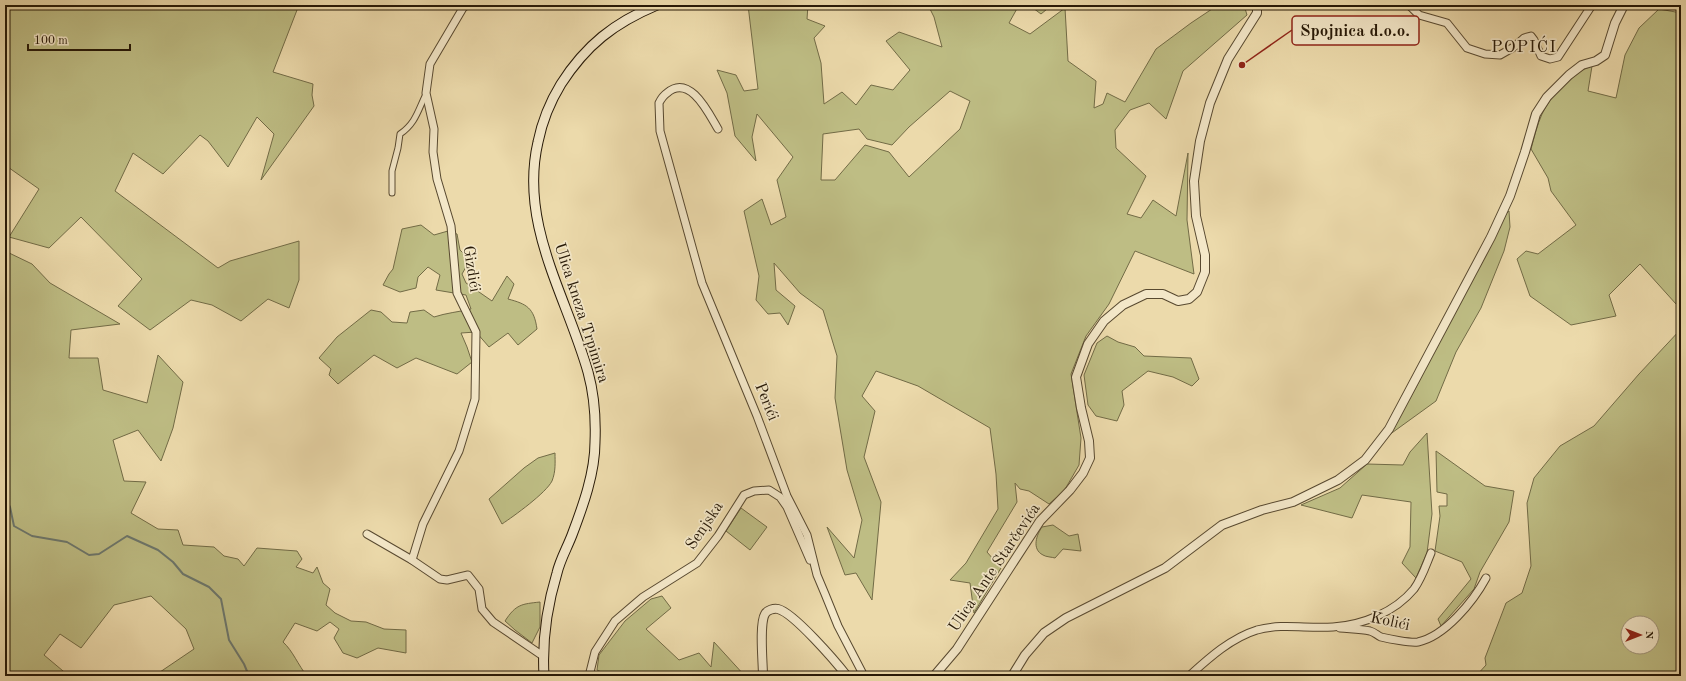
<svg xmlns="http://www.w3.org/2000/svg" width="1686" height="681" font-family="'Old Standard TT',serif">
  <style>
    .green { fill: #bebd84; stroke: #726b46; fill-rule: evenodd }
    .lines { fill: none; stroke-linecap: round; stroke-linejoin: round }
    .stream { stroke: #6d786e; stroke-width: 2 }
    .pedestrian-casing { stroke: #584930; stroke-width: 7 }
    .minor-casing { stroke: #584930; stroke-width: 9 }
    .tertiary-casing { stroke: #584930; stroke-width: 10 }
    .secondary-casing { stroke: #271907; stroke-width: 11 }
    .pedestrian { stroke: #f3e7c8; stroke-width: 5 }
    .minor { stroke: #f3e7c8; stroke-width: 7 }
    .tertiary { stroke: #f3e7c8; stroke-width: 8 }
    .secondary { stroke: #f3e7c8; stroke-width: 9 }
    .labels { text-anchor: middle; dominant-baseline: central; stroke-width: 3.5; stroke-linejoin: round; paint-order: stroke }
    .street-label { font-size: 16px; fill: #271907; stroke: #f3e7c8 }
    .neighbourhood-label { font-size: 17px; letter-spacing: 1px; fill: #271907; stroke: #f3e7c8 }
    .leader { fill: none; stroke: #8f2418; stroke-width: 1.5 }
    .callout-dot { fill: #8f2418; stroke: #f3e7c8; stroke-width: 1.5 }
    .callout { fill: #f3e7c8; stroke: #8f2418; stroke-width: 1.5 }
    .callout-label { font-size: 17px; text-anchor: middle; font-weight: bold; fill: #271907 }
  </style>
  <rect width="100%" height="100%" fill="#ecdaab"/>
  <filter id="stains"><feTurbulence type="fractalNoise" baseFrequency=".005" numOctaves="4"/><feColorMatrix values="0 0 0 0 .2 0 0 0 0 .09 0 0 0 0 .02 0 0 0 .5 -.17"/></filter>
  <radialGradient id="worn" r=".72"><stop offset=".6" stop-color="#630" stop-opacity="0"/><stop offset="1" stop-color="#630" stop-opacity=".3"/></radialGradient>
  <g class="green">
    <path d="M5 5H296L297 10 273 72 313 84 312 95 314 106 261 180 274 134 257 117 228 167 208 141 200 135 163 174 133 153 115 191 218 268 230 261 299 241V280L289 308 268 299 241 321 212 305 191 300 150 330 118 306 142 279 81 217 49 248 9 237 39 189 5 165Z"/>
    <path d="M748 5H808L807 19 825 26 814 38 821 63 824 104 842 92 856 105 871 85 893 90 910 70 886 41 899 32 942 47 934 17 928 5H1019L1009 23 1030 34 1065 8 1068 61 1096 81 1094 108 1103 104 1107 93 1125 102 1156 49 1191 23 1218 5H1244L1247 15 1183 71 1166 119 1149 103 1130 110 1115 130 1116 148 1146 176 1127 214 1141 218 1153 200 1176 216 1188 153 1187 220 1194 274 1135 251 1109 304 1086 336 1071 374 1081 438 1079 465 1064 491 1049 504 1029 491 1020 489 1015 483 1017 502 987 552 1001 568 974 613 970 583 950 580 966 563 998 509 996 474 990 428 918 386 876 371 862 396 875 411 864 457 881 502 872 600 856 573 845 575 827 527 854 558 862 520 847 470 835 398 837 356 823 310 800 293 774 263 776 290 795 306 788 325 780 313 768 314 756 300 759 276 744 211 762 199 771 225 786 217 777 180 793 157 757 114 752 137 756 161 735 136 727 93 717 70 736 75 744 91 758 89ZM950 91 970 101 960 129 909 177 889 152 865 145 835 180H821L823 134 859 129 867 139 892 145 909 127Z"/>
    <path d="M1029 5H1052L1041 14Z"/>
    <path d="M1659 9 1681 13V299L1676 304 1640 264 1609 295 1616 316 1571 325 1530 296 1517 259 1526 251 1538 254 1576 225 1551 191 1548 178 1531 149C1534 138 1537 125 1542 114 1552 94 1571 73 1592 66L1588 91 1616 98 1625 55 1639 28Z"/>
    <path d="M1509 211 1510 227 1504 251 1481 308 1456 352 1436 401 1389 435 1415 389 1504 216Z"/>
    <path d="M421 225 434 235 448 231 457 234 460 250 470 260 462 274 466 283 492 301 507 276 514 284 508 299C527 304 534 308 537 329L518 345 508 333 489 347 476 332 461 333 467 347 472 362 457 374 416 358 397 368 374 355 338 384 329 375 331 369 319 358 337 337 371 310 381 312 392 322 407 323 410 312 424 310 434 317C446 313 458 312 471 309L466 295 436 290 440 275 428 267 418 277 416 288 400 292 383 285 389 274 393 269 402 229Z"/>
    <path d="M5 251 32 264 50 283 120 324 71 330 69 358H98L103 390 147 403 158 355 183 382 173 428 161 461 138 430 113 440 124 481 146 482 131 513 158 529 178 530 183 545 214 547 224 556 238 559 244 566 257 548 297 551 302 559 296 567 313 573 317 567 323 583 330 589 326 605 335 613 351 621 366 622 384 629 406 630V653L378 648 357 658 343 653 334 638 339 629 330 622 317 631 295 623 283 642C293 651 298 665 307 676H164L160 672 194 649 186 629 151 596 114 605 81 648 60 634 44 655 69 676H5Z"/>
    <path d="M1681 329V676H1476L1486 665 1485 658 1506 603 1522 593 1531 566 1527 503 1534 478 1560 446 1594 426 1639 374ZM1628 623H1652V647H1628Z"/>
    <path d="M1107 336 1118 342 1135 347 1144 356 1191 358 1199 379 1192 386 1173 377 1148 371 1122 391 1124 405 1117 421 1096 416 1088 405 1084 375 1097 343Z"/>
    <path d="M1427 433 1432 514 1427 553 1416 578 1402 563 1410 547 1411 502 1362 495 1352 518 1301 505 1340 488 1367 464 1403 465 1410 452Z"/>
    <path d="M1436 451 1485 486 1514 491 1509 522 1480 572 1474 589 1441 626 1438 619 1471 579 1462 562 1435 551 1440 516 1439 506H1447V494L1437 492Z"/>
    <path d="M555 453C555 462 556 471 552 481 546 493 514 516 502 524L489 499 524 468 538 458Z"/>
    <path d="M741 508 767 527 750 550 726 531Z"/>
    <path d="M1053 525 1069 536 1078 534 1081 551 1063 549 1055 558C1052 557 1046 557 1043 555 1031 549 1037 534 1042 527Z"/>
    <path d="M662 596 671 608 646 629 679 660 699 653 711 667 714 642 745 676H637L630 673 627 676H610L597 670 599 655 625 621 651 599Z"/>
    <path d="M540 602V627L532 643 515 630 505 621C516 604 522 604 540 602Z"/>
  </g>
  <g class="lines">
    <path class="stream" d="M5 498 10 507 14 526 32 536 67 542 89 555 99 554 127 536 158 550 173 562 183 574 209 587 221 599 229 640 244 664 249 676"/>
    <g class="pedestrian-casing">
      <path id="pedestrian" d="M392 193V171L398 148 400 134C416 123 418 110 426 94"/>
    </g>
    <g class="minor-casing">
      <g id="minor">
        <path d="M1409 5 1419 15 1447 23 1467 48 1485 54 1500 55 1514 47 1524 38 1531 36 1534 40 1541 56 1550 59 1558 57 1592 5"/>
        <path d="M718 129C709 114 690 73 667 93 664 95 661 99 659 103L660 131 702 283 757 416 787 496 807 535 817 575 825 594 838 626 864 676"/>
        <path d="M367 534 412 560 440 579 447 580 468 575 479 589 482 609 493 622 543 656"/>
        <path d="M412 560 423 524 459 451 475 399 476 332 457 293 451 226 437 179 433 152 434 129 426 93 430 64 463 8 467 5"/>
        <path d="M1340 628C1350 629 1360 629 1370 631 1374 632 1377 635 1381 637 1389 639 1410 643 1418 642 1445 636 1473 602 1486 578"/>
        <path d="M592 676 590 672 595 652 615 621 643 597 697 563 718 536 744 495 754 491 769 490 780 497 787 507 810 560"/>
        <path d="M1189 676C1209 658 1231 638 1257 630 1283 623 1307 629 1333 627 1363 625 1395 612 1414 589 1422 578 1426 565 1431 553"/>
      </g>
    </g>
    <g class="tertiary-casing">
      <g id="tertiary">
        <path d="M763 676C763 663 759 624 765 614 767 610 774 608 778 609 794 613 836 662 847 676"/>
        <path d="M934 676 957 649 1040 521 1070 490 1083 473 1090 458 1089 441 1081 408 1076 377 1088 344 1104 321 1123 305 1146 294H1163L1178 301 1189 299 1197 292 1205 272V255L1196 216 1194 181 1200 141 1210 103 1228 59 1257 13V5"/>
        <path d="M1012 676 1025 655 1044 633 1066 618 1165 568 1222 525 1262 510 1293 502 1338 480 1365 460 1389 429 1491 237 1510 196 1525 152 1536 114 1547 97 1569 75 1582 65 1596 61 1605 55 1615 23 1624 5"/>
      </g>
    </g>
    <g class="secondary-casing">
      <path id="secondary" d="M544 676C542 641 547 606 557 573 560 560 567 548 572 535 583 506 595 473 595 442 596 418 594 394 588 372 566 295 519 224 538 142 542 122 550 102 561 84 586 45 614 23 657 5"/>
    </g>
    <use href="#pedestrian" class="pedestrian"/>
    <use href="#minor" class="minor"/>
    <use href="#tertiary" class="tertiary"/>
    <use href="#secondary" class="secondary"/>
  </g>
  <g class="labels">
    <g class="street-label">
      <text transform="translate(471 269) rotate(81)">Gizdići</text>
      <text transform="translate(581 313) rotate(72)">Ulica kneza Trpimira</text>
      <text transform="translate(766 402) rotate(68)">Perići</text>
      <text transform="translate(705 526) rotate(-56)">Senjska</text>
      <text transform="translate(995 568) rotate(-56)">Ulica Ante Starčevića</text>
      <text transform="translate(1390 622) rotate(12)">Kolići</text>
    </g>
    <g class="neighbourhood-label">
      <text x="1524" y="47">POPIĆI</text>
    </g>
  </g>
  <path class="leader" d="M1242 65L1292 30"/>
  <circle class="callout-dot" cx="1242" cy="65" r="4"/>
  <rect class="callout" x="1292" y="16" width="127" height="29" rx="4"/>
  <g class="callout-label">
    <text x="1355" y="36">Spojnica d.o.o.</text>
  </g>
  <rect width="1686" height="681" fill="none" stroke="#ecdaab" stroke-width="20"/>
  <rect x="6" y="6" width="1674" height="669" fill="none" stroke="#271907" stroke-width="2"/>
  <rect x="10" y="10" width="1666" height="661" fill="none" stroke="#271907"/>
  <g transform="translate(1640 635) rotate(90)"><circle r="19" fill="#f3e7c8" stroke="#a1957b"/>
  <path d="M0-3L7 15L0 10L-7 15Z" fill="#8f2418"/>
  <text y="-6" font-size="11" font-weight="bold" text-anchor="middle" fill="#271907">N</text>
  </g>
  <path d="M28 44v6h102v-6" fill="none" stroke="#271907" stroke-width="2"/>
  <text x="34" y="44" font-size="12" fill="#271907" stroke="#f3e7c8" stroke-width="3" paint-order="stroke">100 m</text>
  <rect width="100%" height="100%" filter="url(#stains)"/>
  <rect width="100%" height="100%" fill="url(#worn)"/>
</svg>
